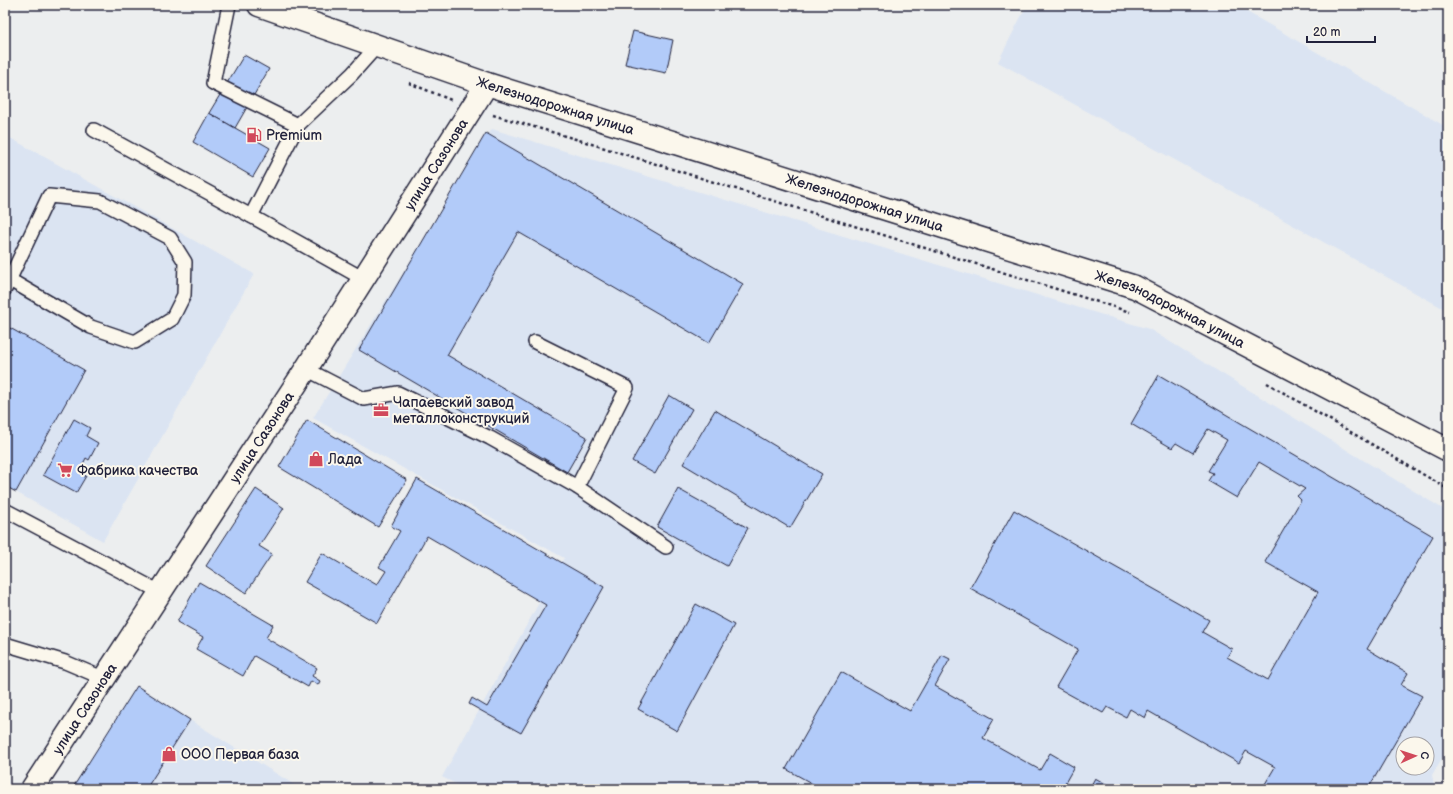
<svg xmlns="http://www.w3.org/2000/svg" width="1453" height="794" font-family="'Balsamiq Sans',sans-serif">
  <style>
    .built { fill: #dbe4f2; fill-rule: evenodd }
    .building { fill: #b2cbf9; stroke: #22223b }
    .lines { fill: none; stroke-linecap: round; stroke-linejoin: round }
    .service-casing { stroke: #22223b; stroke-width: 16 }
    .tertiary-casing { stroke: #22223b; stroke-width: 25 }
    .secondary-casing { stroke: #22223b; stroke-width: 25 }
    .path { stroke: #22223b; stroke-width: 2.5; stroke-dasharray: 3 3; stroke-linecap: butt }
    .service { stroke: #fbf7ec; stroke-width: 13 }
    .tertiary { stroke: #fbf7ec; stroke-width: 22 }
    .secondary { stroke: #fbf7ec; stroke-width: 22 }
    .labels { text-anchor: middle; dominant-baseline: central; stroke-width: 4; stroke-linejoin: round; paint-order: stroke }
    .street-label { font-size: 14px; fill: #22223b; stroke: #fbf7ec }
    .poi-label { font-size: 14px; fill: #22223b; stroke: #fbf7ec; text-anchor: start }
  </style>
  <rect width="100%" height="100%" fill="#eceeef"/>
  <filter id="ink" filterUnits="userSpaceOnUse"><feTurbulence type="fractalNoise" baseFrequency=".025" numOctaves="2"/><feDisplacementMap in="SourceGraphic" scale="8" xChannelSelector="R" yChannelSelector="G"/><feConvolveMatrix kernelMatrix="1 2 1 2 8 2 1 2 1" color-interpolation-filters="sRGB"/></filter>
  <g filter="url(#ink)">
    <g class="built">
      <path d="M1027 5H1235L1448 128V311L998 62Z"/>
      <path d="M492 129 1149 329 1448 512V748L1432 775 1435 789H466L442 777 564 558 313 418ZM1403 744H1427V768H1403Z"/>
      <path d="M5 135 254 274 103 541 5 486Z"/>
      <path d="M137 686 190 720 301 789H72Z"/>
    </g>
    <g class="building">
      <path d="M633 31 673 40 666 73 625 64Z"/>
      <path d="M244 55 269 69 235 128 209 113Z"/>
      <path d="M209 113 270 148 253 177 193 142Z"/>
      <path d="M486 133 743 284 709 343 518 232 447 355 587 437 567 472 359 350Z"/>
      <path d="M10 328 84 370 16 492 5 486V337Z"/>
      <path d="M1159 375 1433 536 1367 649 1408 673 1401 685 1422 696 1368 789H1262L1275 767 1246 751 1239 763 1148 711 1145 718 1130 709 1126 717 1107 707 1103 713 1056 687 1078 649 970 588 1014 510 1209 620 1202 632 1232 649 1227 657 1268 680 1318 592 1265 562 1301 500 1297 496 1305 489 1259 462 1237 498 1208 481 1213 473 1208 471 1227 440 1208 429 1193 453 1176 443 1172 448 1131 424Z"/>
      <path d="M669 395 692 409 655 474 632 461Z"/>
      <path d="M715 410 822 474 790 528 683 464Z"/>
      <path d="M74 419 90 428 86 436 98 443 89 460 86 458 79 472 86 476 76 493 43 475Z"/>
      <path d="M307 420 407 480 378 527 279 467Z"/>
      <path d="M417 479 604 587 521 733 469 704 472 698 487 707 546 605 427 536 377 623 305 582 322 553 377 585 386 571 379 567 400 531 391 526Z"/>
      <path d="M256 489 284 508 259 546 272 554 246 593 206 566Z"/>
      <path d="M678 489 748 528 727 566 657 527Z"/>
      <path d="M199 582 273 625 266 638 317 668 312 676 320 681 318 685 311 681 308 687 254 656 243 676 196 649 203 637 177 622Z"/>
      <path d="M696 604 734 625 677 731 638 709Z"/>
      <path d="M942 655 950 659 935 686 994 719 983 738 1040 770 1050 753 1074 767 1065 783 1076 789H822L786 769 841 672 910 711Z"/>
      <path d="M137 686 190 720 146 789H72Z"/>
      <path d="M1095 778 1115 789H1089Z"/>
    </g>
    <g class="lines">
      <g class="service-casing">
        <g id="service">
          <path d="M229 5 213 83 298 125 352 74 377 46"/>
          <path d="M298 125 251 216 362 278"/>
          <path d="M94 130 251 216"/>
          <path d="M5 289 49 196 100 201 170 238 185 262 184 295 172 319 135 342 91 327 10 280"/>
          <path d="M535 342 627 388 577 487"/>
          <path d="M306 369 364 399 398 393 490 438 577 487 666 547"/>
          <path d="M5 510 162 593"/>
          <path d="M5 644 65 662 105 679"/>
        </g>
      </g>
      <g class="tertiary-casing">
        <g id="tertiary">
          <path id="s1" d="M32 789 306 369 487 84"/>
        </g>
      </g>
      <g class="secondary-casing">
        <g id="secondary">
          <path id="s2" d="M259 5 487 84 1135 287 1448 450"/>
        </g>
      </g>
      <g class="path">
        <path d="M409 83 451 100"/>
        <path d="M493 115 579 140 1130 312"/>
        <path d="M1267 383 1448 489"/>
      </g>
      <use href="#service" class="service"/>
      <use href="#tertiary" class="tertiary"/>
      <use href="#secondary" class="secondary"/>
    </g>
  </g>
  <defs>
    <g id="fuel-bare" transform="scale(1.2)"><path d="M-5.5-6h7V0h2V4h1.3V-2.5L3-4.5l.8-.8L6-3V5H2.5V1h-1V6h-7ZM-4.2-4.7v3.2H.2V-4.7Z" fill="#d1495b" stroke="#fbf7ec" stroke-width="2.5" paint-order="stroke"/></g>
    <g id="office-bare" transform="scale(1.2)"><path d="M-6-3h4V-5.5h4V-3h4V5H-6ZM-1-4.5V-3h2v-1.5ZM-6 0V1H6V0Z" fill="#d1495b" stroke="#fbf7ec" stroke-width="2.5" paint-order="stroke"/></g>
    <g id="shop-bare" transform="scale(1.2)"><path d="M-5-2.5h2.3a2.7 3.5 0 0 1 5.4 0H5L5.5 6h-11ZM-1.5-2.5h3a1.5 2.3 0 0 0-3 0Z" fill="#d1495b" stroke="#fbf7ec" stroke-width="2.5" paint-order="stroke"/></g>
    <g id="supermarket-bare" transform="scale(1.2)"><path d="M-6-5.5h2.5l.6 2H6L4.5 2H-2.5L-4.4-4H-6ZM-1.5 3.2a1.3 1.3 0 1 0 .1 0ZM3 3.2a1.3 1.3 0 1 0 .1 0Z" fill="#d1495b" stroke="#fbf7ec" stroke-width="2.5" paint-order="stroke"/></g>
  </defs>
  <g fill-rule="evenodd">
    <use href="#fuel-bare" x="254" y="135"/>
    <use href="#office-bare" x="381" y="410"/>
    <use href="#shop-bare" x="316" y="459"/>
    <use href="#supermarket-bare" x="65" y="470"/>
    <use href="#shop-bare" x="169" y="754"/>
  </g>
  <g class="labels">
    <g class="street-label">
      <text stroke="none"><textPath href="#s2" startOffset="313">Железнодорожная улица</textPath></text>
      <text stroke="none"><textPath href="#s1" startOffset="744">улица Сазонова</textPath></text>
      <text stroke="none"><textPath href="#s2" startOffset="637">Железнодорожная улица</textPath></text>
      <text stroke="none"><textPath href="#s2" startOffset="961">Железнодорожная улица</textPath></text>
      <text stroke="none"><textPath href="#s1" startOffset="420">улица Сазонова</textPath></text>
      <text stroke="none"><textPath href="#s1" startOffset="96">улица Сазонова</textPath></text>
    </g>
    <g class="poi-label">
      <text x="266" y="135">Premium</text>
      <text x="393" y="402">Чапаевский завод<tspan x="393" dy="16">металлоконструкций</tspan></text>
      <text x="328" y="459">Лада</text>
      <text x="77" y="470">Фабрика качества</text>
      <text x="181" y="754">ООО Первая база</text>
    </g>
  </g>
  <rect width="1453" height="794" fill="none" stroke="#fbf7ec" stroke-width="20"/>
  <rect x="10" y="10" width="1433" height="774" fill="none" stroke="#22223b" stroke-width="1.5" filter="url(#ink)"/>
  <g transform="translate(1415 756) rotate(87)"><circle r="19" fill="#fbf7ec" stroke="#a4a2a5"/>
  <path d="M0-3L7 15L0 10L-7 15Z" fill="#d1495b"/>
  <text y="-6" font-size="11" font-weight="bold" text-anchor="middle" fill="#22223b">С</text>
  </g>
  <path d="M1307 36v6h68v-6" fill="none" stroke="#22223b" stroke-width="2"/>
  <text x="1313" y="36" font-size="12" fill="#22223b" stroke="#fbf7ec" stroke-width="3" paint-order="stroke">20 m</text>
</svg>
